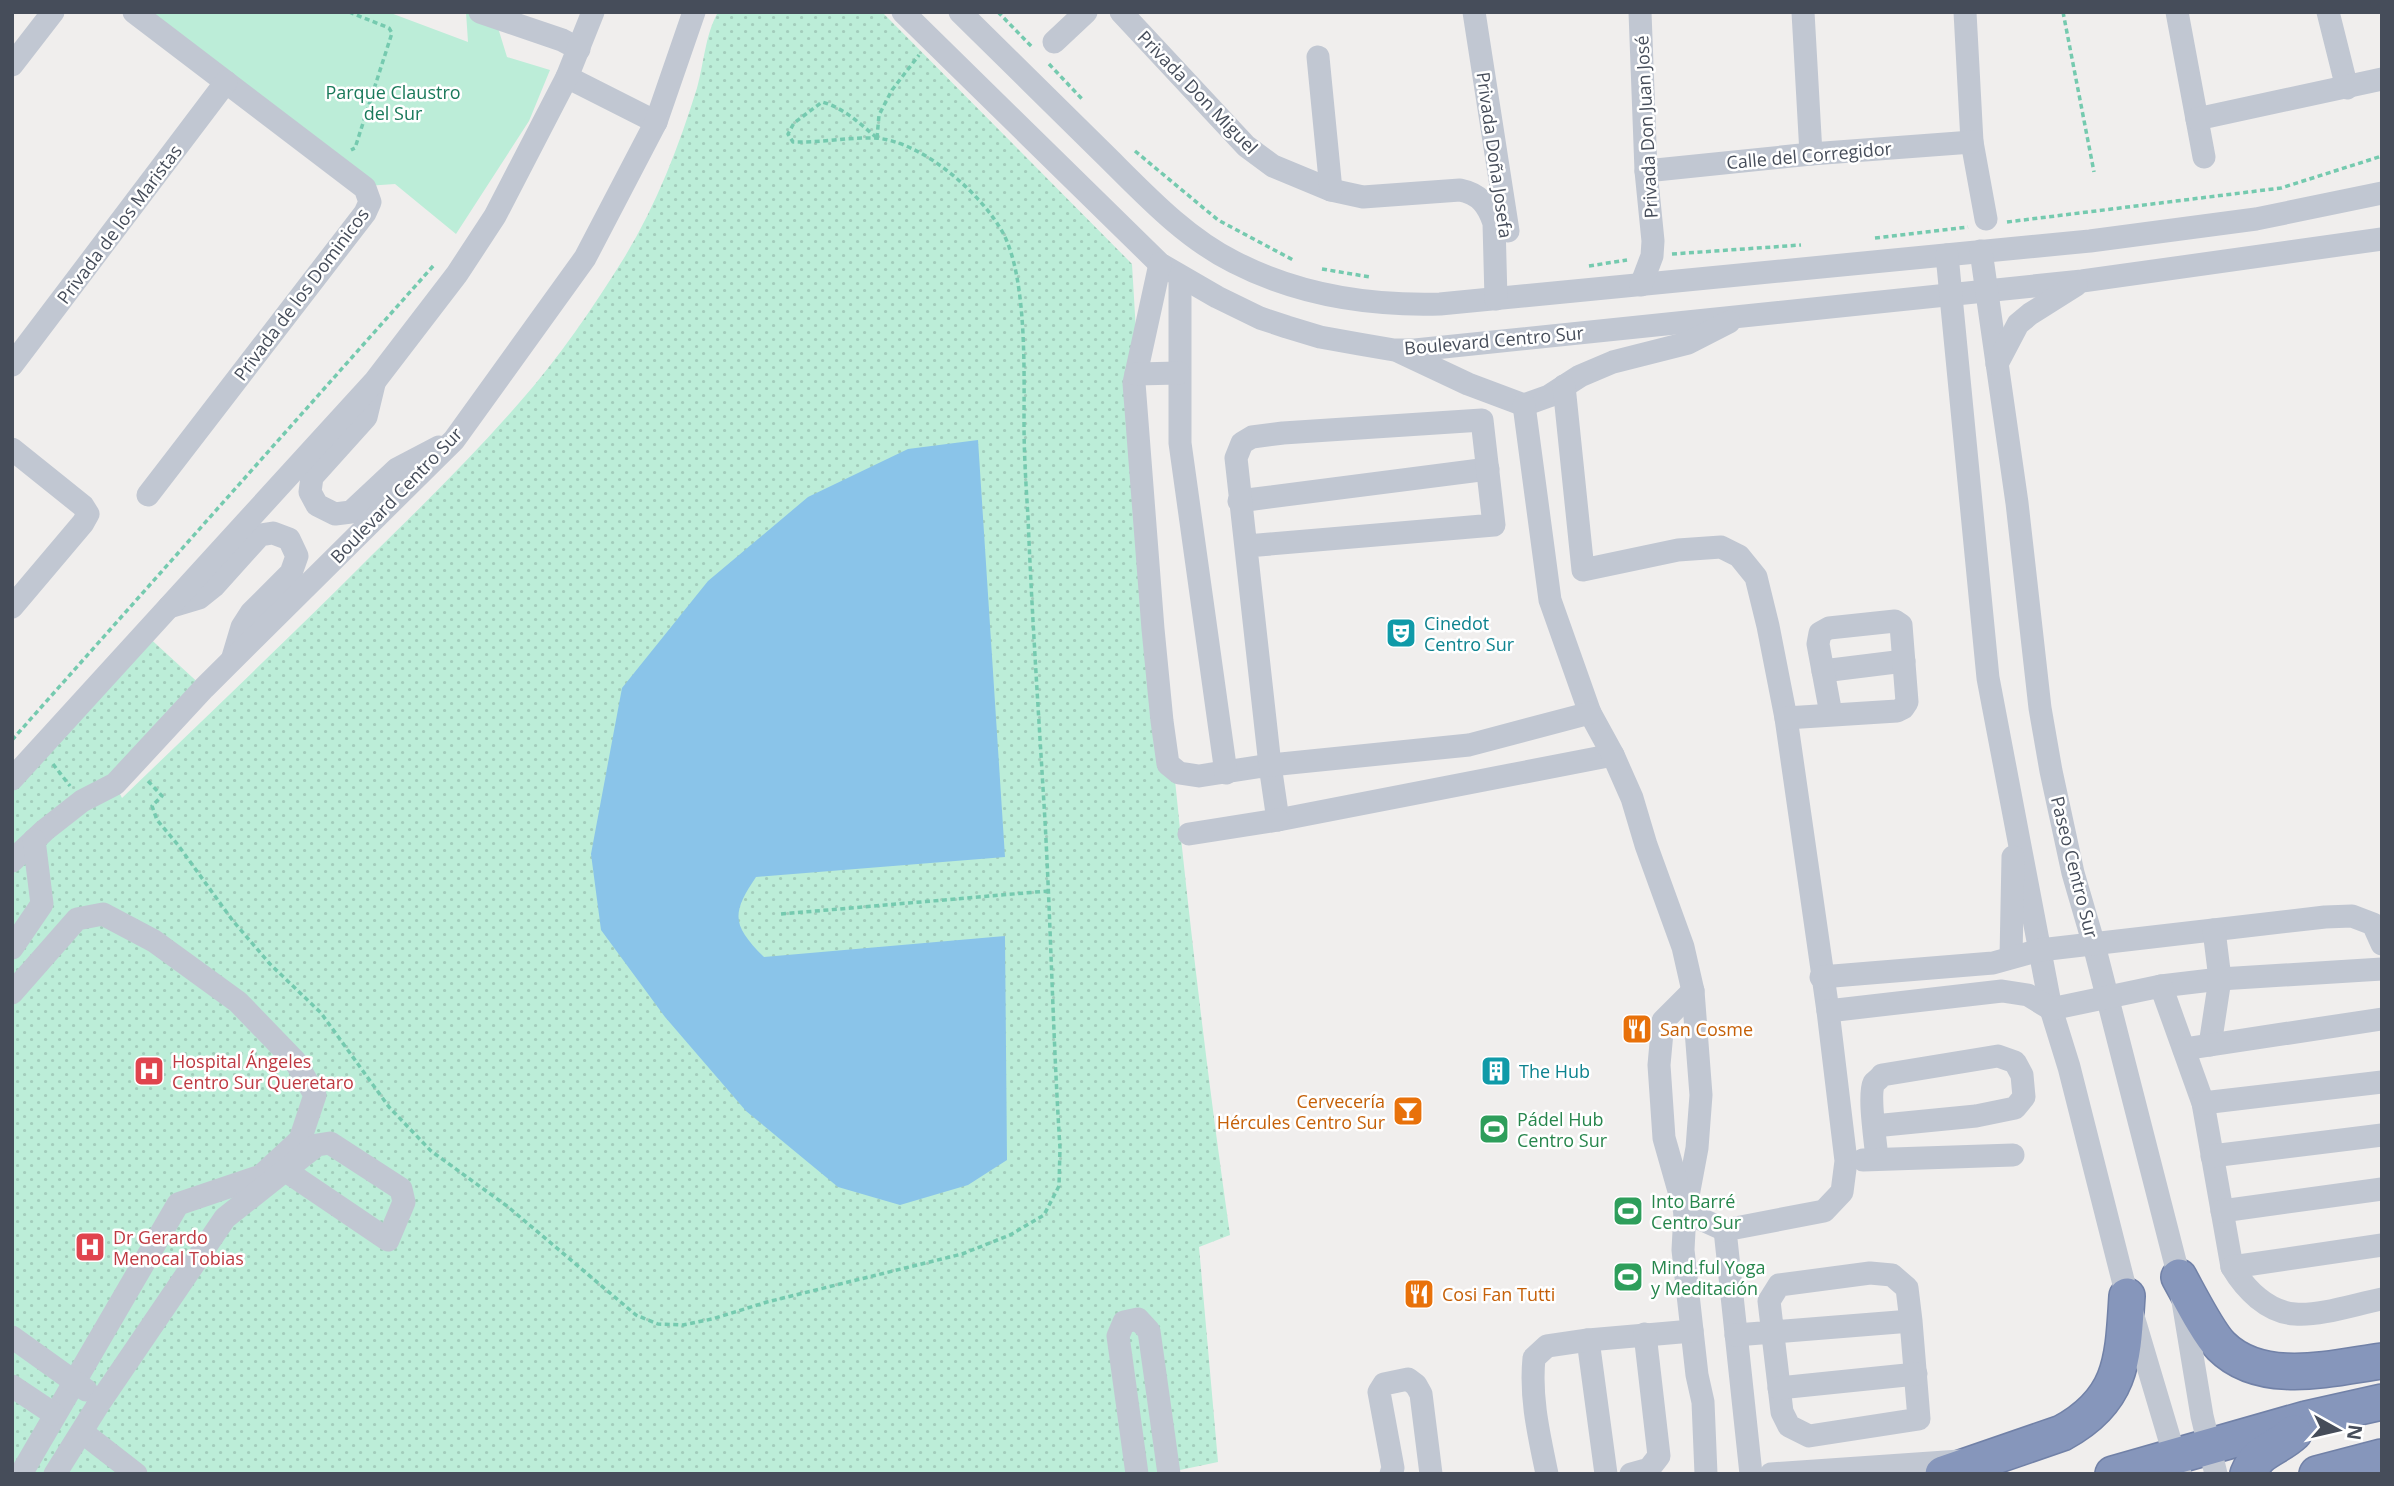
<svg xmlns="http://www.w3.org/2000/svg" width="2394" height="1486" font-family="'Open Sans',sans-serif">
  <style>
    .grass { fill: url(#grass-dots) }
    .park { fill: #bcedd8 }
    .water { fill: #8ac4e9 }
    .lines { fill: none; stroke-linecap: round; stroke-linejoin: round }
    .highway-casing { stroke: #7181a7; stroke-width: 38 }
    .path { stroke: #75caaf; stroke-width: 3.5; stroke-dasharray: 5 3.5; stroke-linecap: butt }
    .minor { stroke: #c1c7d2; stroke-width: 23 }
    .highway { stroke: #8696bb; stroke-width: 35 }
    .labels { text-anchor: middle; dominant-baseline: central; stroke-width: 5; stroke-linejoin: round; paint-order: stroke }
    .park-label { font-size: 18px; fill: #19795a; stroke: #fff }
    .street-label { font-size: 18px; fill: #464d5a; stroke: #fff }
    .culture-label { font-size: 18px; fill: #0d838f; stroke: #fff; text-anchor: start }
    .food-label { font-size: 18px; fill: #c56008; stroke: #fff; text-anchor: start }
    .health-label { font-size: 18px; fill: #be3a42; stroke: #fff; text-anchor: start }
    .leisure-label { font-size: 18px; fill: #27864d; stroke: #fff; text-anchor: start }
  </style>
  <defs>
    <pattern id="grass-dots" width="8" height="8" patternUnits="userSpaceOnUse" patternTransform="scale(1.75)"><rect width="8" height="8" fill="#bcedd8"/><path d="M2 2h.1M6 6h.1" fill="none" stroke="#a3cdbc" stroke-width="1.8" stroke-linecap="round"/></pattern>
  </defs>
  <rect width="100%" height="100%" fill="#f0eeed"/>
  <path class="grass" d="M718 12H882L1132 264C1138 377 1148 490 1158 603 1177 814 1200 1025 1230 1235L1199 1247 1218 1462 1161 1474H12V779L144 633 204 688 115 784 122 798C206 717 290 637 372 555 422 506 473 456 519 403 558 359 593 308 624 258 656 206 679 146 697 88 704 64 705 35 718 12Z"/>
  <path class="park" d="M135 12H388L468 42 466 12H479L495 18 507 57 550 70 529 121 456 234 395 184 366 186Z"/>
  <path class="water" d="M978 440 1005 857 756 877C731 914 732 925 764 957L1005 936 1007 1160 968 1185 900 1205 838 1187 746 1111 665 1017 601 930 591 854 622 688 708 581 808 497 908 449Z"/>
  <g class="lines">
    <g class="highway-casing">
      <g id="highway">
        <path d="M2179 1277C2189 1295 2208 1333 2221 1346 2262 1387 2332 1368 2382 1361"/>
        <path d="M1943 1474 2062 1433C2123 1400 2123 1359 2127 1296"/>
        <path d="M2113 1474 2306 1419 2382 1402"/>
        <path d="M2248 1474C2257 1450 2277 1449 2294 1433"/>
        <path d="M2317 1474 2382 1457"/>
      </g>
    </g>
    <g class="path">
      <path d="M349 12 389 28 392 33 355 148 351 150"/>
      <path d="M998 12 1033 48"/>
      <path d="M2063 12 2094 172"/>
      <path d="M1049 64 1082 99"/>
      <path d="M877 138 879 115 892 90 919 55"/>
      <path d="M1135 151 1218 220 1295 261"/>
      <path d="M2007 222 2281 188 2382 156"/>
      <path d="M1875 238 1968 227"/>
      <path d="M1672 254 1801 245"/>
      <path d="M1589 266 1627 260"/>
      <path d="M1322 269 1370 277"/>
      <path d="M12 740 434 265"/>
      <path d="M53 764 70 786"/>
      <path d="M148 781 162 796 152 806 157 820 178 845 233 921 270 964 321 1013 389 1107 431 1151 507 1206 636 1315 658 1324 683 1325 712 1319 767 1302 962 1254 1010 1235 1044 1215 1059 1186 1060 1148C1053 1039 1051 930 1045 821 1039 719 1032 618 1028 517 1026 486 1024 454 1024 423 1024 371 1027 278 1003 233 981 193 922 141 875 138 847 137 820 143 793 142L788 134 794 123 822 102C844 108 859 123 877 138"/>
      <path d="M781 914 1048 891"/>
    </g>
    <g class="minor">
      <path d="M134 12 365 188 370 202 365 213 148 495"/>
      <path d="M480 12 562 40 579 49"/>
      <path d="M903 12 1160 264 1217 297 1260 318 1287 327 1320 337 1359 344 1394 350H1415L2082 281 2382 239"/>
      <path d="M960 12C1007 58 1053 104 1100 150 1141 190 1182 236 1234 262 1298 295 1369 306 1440 304L2090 241 2256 219 2382 193"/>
      <path d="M1121 12 1246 146 1273 166 1331 190 1363 197 1460 190C1480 194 1488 205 1494 223L1496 299"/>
      <path d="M1474 12 1508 231"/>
      <path d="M1640 12 1646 171 1653 241 1652 256 1641 285"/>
      <path d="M1803 12 1811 154"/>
      <path d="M1965 12 1972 142 1986 219"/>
      <path d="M2177 12 2204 157"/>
      <path d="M2328 12 2347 88"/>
      <path d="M1054 42 1086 12"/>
      <path d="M1318 57 1331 190"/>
      <path d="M12 65 53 12"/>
      <path d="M567 77 656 122"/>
      <path d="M2197 119 2382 79"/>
      <path d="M1646 171 1811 154 1972 142"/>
      <path d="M1981 251 2017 503 2040 708 2051 771 2073 873 2094 945 2179 1277 2202 1416 2216 1474"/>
      <path d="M1947 255 1988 678 2051 1009 2069 1067 2127 1296 2180 1474"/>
      <path d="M1160 264 1134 383 1153 629 1162 721 1168 764 1179 773 1199 776 1270 765 1278 820 1613 755"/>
      <path d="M1180 277V443L1226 773"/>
      <path d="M1400 352 1468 384 1524 405 1549 396 1580 376 1613 362 1688 343 1729 322"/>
      <path d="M1997 364 2018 324 2030 314 2076 285"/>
      <path d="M12 365 226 82"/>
      <path d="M1136 374 1179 373"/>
      <path d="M374 384 366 417 312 477 310 492 317 505 335 514 351 512 397 469 439 447"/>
      <path d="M1564 386 1583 570 1678 550 1721 547 1739 556 1756 577 1768 626 1786 718 1828 1011 1846 1161 1842 1192 1824 1211 1725 1230 1751 1474"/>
      <path d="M1524 405 1550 600 1590 713 1613 755 1632 798 1646 845 1683 947 1693 991 1701 1095 1697 1148 1685 1212 1683 1250 1697 1375 1703 1402 1706 1474"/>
      <path d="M12 449 83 506 88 514 83 523 12 607"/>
      <path d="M1239 501 1488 469"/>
      <path d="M1247 546 1494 525 1482 420 1283 433 1252 437 1242 443 1236 458 1270 765 1469 745 1590 713"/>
      <path d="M169 607 199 598 214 586 260 535 273 533 289 539 297 556 291 573 251 613 242 627 233 657"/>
      <path d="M1823 671 1904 661"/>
      <path d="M1786 718 1897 711 1903 708 1907 702 1901 625 1895 621 1829 628 1820 633 1818 644 1831 714"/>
      <path d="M12 779 375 381 457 274 495 216 567 77 593 12"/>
      <path d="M1189 834 1278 820"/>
      <path d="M12 861 45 830 82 801 115 784 204 688 454 440 585 258 656 122 694 12"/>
      <path d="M12 948 42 904 34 840"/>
      <path d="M2011 957 2013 857"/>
      <path d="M1821 977 1993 963 2040 950 2325 917 2352 916 2373 924 2382 944"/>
      <path d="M2161 986 2220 979 2382 969"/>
      <path d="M1693 991 1663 1021 1659 1065 1664 1138 1685 1212 1725 1230"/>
      <path d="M12 993 77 919 103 914 154 941 238 1002 295 1061 315 1095 300 1140 261 1176 178 1204 21 1474"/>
      <path d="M1828 1011 2002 991 2028 995 2051 1009 2161 986 2203 1103 2232 1267C2245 1289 2267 1312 2295 1314 2321 1316 2356 1304 2382 1299"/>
      <path d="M2210 1045 2220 979 2214 930"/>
      <path d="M2184 1049 2382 1019"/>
      <path d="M2203 1103 2382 1082"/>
      <path d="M1874 1126 1976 1116 2015 1108 2024 1097 2022 1075 2015 1062 1998 1056 1882 1075C1881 1077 1875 1082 1874 1083 1868 1095 1876 1144 1877 1159"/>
      <path d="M2212 1156 2382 1135"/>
      <path d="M1863 1160 2013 1155"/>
      <path d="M2222 1211 2382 1189"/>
      <path d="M2232 1267 2382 1245"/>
      <path d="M1736 1335 1911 1321 1919 1419 1809 1436 1789 1426 1782 1412 1769 1301 1779 1285 1870 1273 1892 1275 1907 1288 1911 1321"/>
      <path d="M12 1337 86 1390"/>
      <path d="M1588 1340 1606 1474"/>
      <path d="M12 1386 54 1414"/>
      <path d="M1779 1388 1916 1374"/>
      <path d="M82 1432 136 1474"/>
      <path d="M55 1474 100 1402 225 1218 317 1145 330 1143 401 1189 404 1202 388 1240 286 1171"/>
      <path d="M1137 1474 1118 1336 1124 1322 1138 1319 1149 1331 1169 1474"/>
      <path d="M1391 1474 1393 1468 1379 1392 1384 1384 1408 1379 1416 1385 1421 1394 1431 1474"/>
      <path d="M1547 1474C1539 1435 1530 1398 1534 1358L1547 1346 1588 1340 1692 1331"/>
      <path d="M1631 1474 1649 1469 1659 1456 1645 1334"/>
      <path d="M1771 1474 1960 1461"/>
    </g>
    <use href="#highway" class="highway"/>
  </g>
  <defs>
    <g id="theatre-square" transform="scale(1.575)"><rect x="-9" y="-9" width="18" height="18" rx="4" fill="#0f9aa8" stroke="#fff"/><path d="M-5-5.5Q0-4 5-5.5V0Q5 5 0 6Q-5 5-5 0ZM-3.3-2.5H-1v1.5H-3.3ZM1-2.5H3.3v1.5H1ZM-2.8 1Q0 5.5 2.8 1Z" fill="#fff"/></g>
    <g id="restaurant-square" transform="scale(1.575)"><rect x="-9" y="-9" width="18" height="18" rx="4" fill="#e8710a" stroke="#fff"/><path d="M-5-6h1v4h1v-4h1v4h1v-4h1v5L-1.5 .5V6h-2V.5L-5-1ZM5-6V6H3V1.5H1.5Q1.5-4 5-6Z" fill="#fff"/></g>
    <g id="hospital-square" transform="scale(1.575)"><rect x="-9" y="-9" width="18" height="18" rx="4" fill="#e0444e" stroke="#fff"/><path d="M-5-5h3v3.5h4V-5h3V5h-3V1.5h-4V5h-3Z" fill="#fff"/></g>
    <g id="building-square" transform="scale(1.575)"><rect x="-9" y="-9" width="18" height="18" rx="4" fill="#0f9aa8" stroke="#fff"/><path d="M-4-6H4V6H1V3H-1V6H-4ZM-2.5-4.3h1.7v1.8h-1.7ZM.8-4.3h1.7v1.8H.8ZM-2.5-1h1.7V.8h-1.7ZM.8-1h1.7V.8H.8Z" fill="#fff"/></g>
    <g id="bar-square" transform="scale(1.575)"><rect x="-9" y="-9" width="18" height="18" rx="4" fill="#e8710a" stroke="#fff"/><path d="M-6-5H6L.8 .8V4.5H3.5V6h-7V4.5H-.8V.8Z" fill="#fff"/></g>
    <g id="stadium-square" transform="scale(1.575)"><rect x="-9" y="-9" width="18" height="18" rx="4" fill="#2e9e5b" stroke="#fff"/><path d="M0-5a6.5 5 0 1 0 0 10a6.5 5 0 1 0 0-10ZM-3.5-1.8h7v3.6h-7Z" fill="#fff"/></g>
  </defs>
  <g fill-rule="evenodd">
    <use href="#theatre-square" x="1401" y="633"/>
    <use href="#restaurant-square" x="1637" y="1029"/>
    <use href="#hospital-square" x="149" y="1071"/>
    <use href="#building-square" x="1496" y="1071"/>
    <use href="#bar-square" x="1408" y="1111"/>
    <use href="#stadium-square" x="1494" y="1129"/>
    <use href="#stadium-square" x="1628" y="1211"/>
    <use href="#hospital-square" x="90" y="1247"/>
    <use href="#stadium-square" x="1628" y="1277"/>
    <use href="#restaurant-square" x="1419" y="1294"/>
  </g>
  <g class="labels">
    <g class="park-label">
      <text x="393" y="92">Parque Claustro<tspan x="393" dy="21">del Sur</tspan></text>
    </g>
    <g class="street-label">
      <text transform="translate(1198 92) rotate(46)">Privada Don Miguel</text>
      <text transform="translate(1646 127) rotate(-93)">Privada Don Juan José</text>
      <text transform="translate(1495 155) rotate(82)">Privada Doña Josefa</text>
      <text transform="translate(1809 155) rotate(-5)">Calle del Corregidor</text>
      <text transform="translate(119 224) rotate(-53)">Privada de los Maristas</text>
      <text transform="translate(301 294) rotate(-53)">Privada de los Dominicos</text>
      <text transform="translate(1494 340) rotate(-5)">Boulevard Centro Sur</text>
      <text transform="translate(396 495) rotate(-46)">Boulevard Centro Sur</text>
      <text transform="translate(2075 867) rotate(76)">Paseo Centro Sur</text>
    </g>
    <g class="culture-label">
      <text x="1424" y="623">Cinedot<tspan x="1424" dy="21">Centro Sur</tspan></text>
      <text x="1519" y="1071">The Hub</text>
    </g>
    <g class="food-label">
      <text x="1660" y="1029">San Cosme</text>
      <text x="1385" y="1101" text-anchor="end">Cervecería<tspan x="1385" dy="21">Hércules Centro Sur</tspan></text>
      <text x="1442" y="1294">Cosi Fan Tutti</text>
    </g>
    <g class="health-label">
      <text x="172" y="1061">Hospital Ángeles<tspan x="172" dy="21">Centro Sur Queretaro</tspan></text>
      <text x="113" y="1237">Dr Gerardo<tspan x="113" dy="21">Menocal Tobias</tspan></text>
    </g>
    <g class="leisure-label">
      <text x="1517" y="1119">Pádel Hub<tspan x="1517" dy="21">Centro Sur</tspan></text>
      <text x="1651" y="1201">Into Barré<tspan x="1651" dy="21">Centro Sur</tspan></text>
      <text x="1651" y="1267">Mind.ful Yoga<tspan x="1651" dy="21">y Meditación</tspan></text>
    </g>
  </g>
  <rect width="2394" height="1486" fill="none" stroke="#464d5a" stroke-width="28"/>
  <g transform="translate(2338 1430) rotate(98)" stroke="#ffffff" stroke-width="5" paint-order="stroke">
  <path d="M0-5L12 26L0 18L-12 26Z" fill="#464d5a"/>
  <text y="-10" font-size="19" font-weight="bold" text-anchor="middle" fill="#464d5a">N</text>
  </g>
</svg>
